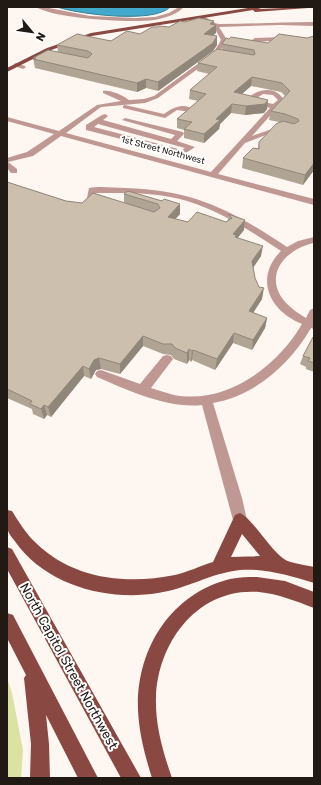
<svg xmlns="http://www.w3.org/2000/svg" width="321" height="785" font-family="Rubik,sans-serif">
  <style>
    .green { fill: #dce2a2 }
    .water { fill: #42a9cc; stroke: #387e95 }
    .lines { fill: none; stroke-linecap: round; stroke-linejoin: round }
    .minor { fill: #bf9894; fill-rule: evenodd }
    .major { fill: #8a4843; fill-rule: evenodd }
    .wall { fill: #b0a495 }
    .shaded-wall { fill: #908679 }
    .building { fill: #cdbfad; stroke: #908679 }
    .labels { text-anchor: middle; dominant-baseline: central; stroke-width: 4; stroke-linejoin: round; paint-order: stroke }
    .far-street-label { font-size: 9px; fill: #201914; stroke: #fff }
    .near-street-label { font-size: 13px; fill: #201914; stroke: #fff }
  </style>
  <rect width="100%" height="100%" fill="#fef6f0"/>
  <path class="green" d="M7 678 12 693 23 750 21 778H7Z"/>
  <path class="water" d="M57 7H170C154 24 78 14 57 7Z"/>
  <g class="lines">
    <g class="minor">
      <path d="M36 7H44L90 16 135 18 155 17 169 13 179 7H184C176 15 165 18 154 20 129 23 56 19 36 7Z"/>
      <path d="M200 16C208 16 212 24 220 24 251 24 282 22 314 22V26L280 25 219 27 227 40 218 54 158 98 145 103 101 107 66 133 211 172 270 108 249 102 247 99 248 98C259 88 276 86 284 100L252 136 278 127 282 129 245 143 218 174 314 199V205L61 136 33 156 8 162 17 169V173H11L7 168V158L27 152 54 134 7 121V117L59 131 97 105 121 101 103 93V91C111 90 122 95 129 100L144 99 154 96 214 52 221 40 214 27 200 18ZM263 94 273 95 278 100 273 104 254 100Z"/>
      <path d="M284 37 286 38V40L255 42 252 40 255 38Z"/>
      <path d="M16 63 25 66 26 67 23 69 14 66V64Z"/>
      <path d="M125 105 164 114C173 107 184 102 194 110L191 112 177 110 165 118 123 108V106Z"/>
      <path d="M105 114 108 116 103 120 171 139 175 135 122 120 125 118 183 132 184 134 177 141 195 147 183 155 86 130V125L102 115ZM98 124 185 148 182 150 94 127Z"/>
      <path d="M89 188C100 186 114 188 126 188 194 190 231 210 287 247L298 241 314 237V243C290 248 266 269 280 295 286 305 296 312 306 318L310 310 314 308V329L311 328C290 364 255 396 213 403L242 498 247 520 245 525 240 527 235 525 233 520 202 405C168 409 127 390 97 377L95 374 97 371 101 370 140 384 163 356 167 355 171 356 173 359 151 388C158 390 166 393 174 395 226 405 277 367 302 324 269 311 254 278 281 251 252 232 221 211 187 201 158 192 126 193 96 193L95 197 107 202 103 205 88 200 87 198Z"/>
    </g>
    <g class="major">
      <path d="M254 7H265L258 9 310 7 308 8 255 12 253 10 92 36 51 50 7 72V68L47 48 91 33Z"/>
      <path d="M7 510 12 511C19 522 26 534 36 543 73 579 126 585 175 575 188 572 200 566 213 562L235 515 240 513C252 518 270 550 284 559 289 563 306 565 314 567V583C290 576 265 568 240 570 211 573 186 589 158 593 110 601 52 587 20 548 16 542 8 534 7 528 6 522 7 515 7 510ZM242 534 260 556 231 557Z"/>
      <path d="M7 547 12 549 141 778H121L7 569Z"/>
      <path d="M257 577 285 581 314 592V608C296 601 278 594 259 592 198 587 158 642 156 697 155 725 163 752 172 778H152C145 756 139 733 138 710 136 650 170 594 230 579 239 577 249 577 257 577Z"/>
      <path d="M7 613 13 615 98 778H78L46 715 49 744 50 778H30L31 744 24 678 26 675 7 638Z"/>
    </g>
  </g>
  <g class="wall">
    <path d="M185 22 214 25 216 33 212 36H217V45L213 51 158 91 146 88 137 92 35 68 33 58 58 52 57 45 111 41 140 34 157 27H169Z"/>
    <path d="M279 34 314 170 303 185 242 168 243 158 258 148 259 142 279 122 269 120 271 111 285 96 281 92 251 86 242 94 267 109 264 113 245 115 231 113 220 124 219 129 204 143 184 138V130L177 128V119L198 101 189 99 190 90 209 74 197 71 198 63 222 50V44L268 43Z"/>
    <path d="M7 182 66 201 82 203H124V194L180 204V214L175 219 188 222H226L228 220V214L244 230 237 238 261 256 253 268 255 278 262 299 253 313 267 318 265 328 252 350 233 343 215 370 192 360 191 362 189 360 187 364 174 359 171 355 163 354 143 346 120 374 101 369 96 370 91 379 84 376 51 417 47 415 44 419 33 414 32 409 7 398Z"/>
    <path d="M314 338V372L306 369V367L300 364 303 356Z"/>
  </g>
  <g class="shaded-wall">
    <path d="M214 21 213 27 216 25V33L203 42 204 34 210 24Z"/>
    <path d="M217 36V45L213 51 158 91V82Z"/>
    <path d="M252 77 251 86 234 101V92Z"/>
    <path d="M146 79V88L137 92V83Z"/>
    <path d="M268 100 267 109 264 113 245 115 246 106Z"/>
    <path d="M232 104 231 113 220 124 219 129 204 143V134L216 119Z"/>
    <path d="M314 163V170L303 185 305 175Z"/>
    <path d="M180 204V214L168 227V217Z"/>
    <path d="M245 220 244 230 236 240 233 234Z"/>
    <path d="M263 246 261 256 250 272 252 261Z"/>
    <path d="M264 288 262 299 247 322 249 311Z"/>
    <path d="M267 318 265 328 252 350 253 340Z"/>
    <path d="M234 333 233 343 215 370 217 359Z"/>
    <path d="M143 336V346L120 374V364Z"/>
    <path d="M189 349V360L187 364V353Z"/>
    <path d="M193 350 192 360 191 362 192 351Z"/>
    <path d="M99 358 101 369 96 370 91 379 89 369 94 360Z"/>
    <path d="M83 366 84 376 51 417 48 407Z"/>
    <path d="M44 405 47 415 44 419 41 409Z"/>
  </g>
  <g class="building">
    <path d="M199 18 214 21 210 24 216 25 204 34 217 36 213 43 158 82 146 79 137 83 33 59 36 58H33L48 50 88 58 92 54 88 51 57 45 77 34 111 41 127 31 140 34 152 27H157L159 26 169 27 180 21 185 22Z"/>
    <path d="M279 34 307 38 314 36V163L305 175 243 158 253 148 259 149V142L276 124 283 121 294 124 299 121 298 119 285 114 271 111 290 91 282 83 252 77 234 92 268 100 265 104 246 106 232 104 216 119 220 120 204 134 184 129 192 122 177 119 206 94 190 90 217 67 198 63 217 49 254 55 255 54 254 50 222 44 226 38 229 39 231 37 268 43Z"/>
    <path d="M7 182 66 201 82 203 93 193 154 212 160 208 158 204 124 194 128 191 162 201 164 199 180 204 168 217 188 222 197 212 226 222 232 218 228 214 245 220 233 234 236 235 235 237 263 246 252 261 255 278 259 287 264 288 249 311 267 318 253 340 234 333 217 359 193 350 192 351 189 349 187 353 175 348 172 344H163L143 336 120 364 99 358 94 360 89 369 83 366 48 407 44 405 41 409 30 404 32 401 7 389Z"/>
    <path d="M313 337 314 338V363L308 361 310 358 303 356Z"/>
  </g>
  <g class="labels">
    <g class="far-street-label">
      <text transform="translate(163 150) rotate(15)">1st Street Northwest</text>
    </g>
    <g class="near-street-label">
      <text transform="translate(69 666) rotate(61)">North Capitol Street Northwest</text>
    </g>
  </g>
  <rect width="321" height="785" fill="none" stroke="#201914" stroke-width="16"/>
  <g transform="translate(32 32) rotate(119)" stroke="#ffffff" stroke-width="3" paint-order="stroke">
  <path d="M0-3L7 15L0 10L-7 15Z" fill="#201914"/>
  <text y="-6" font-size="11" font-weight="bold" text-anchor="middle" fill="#201914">N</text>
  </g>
</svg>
